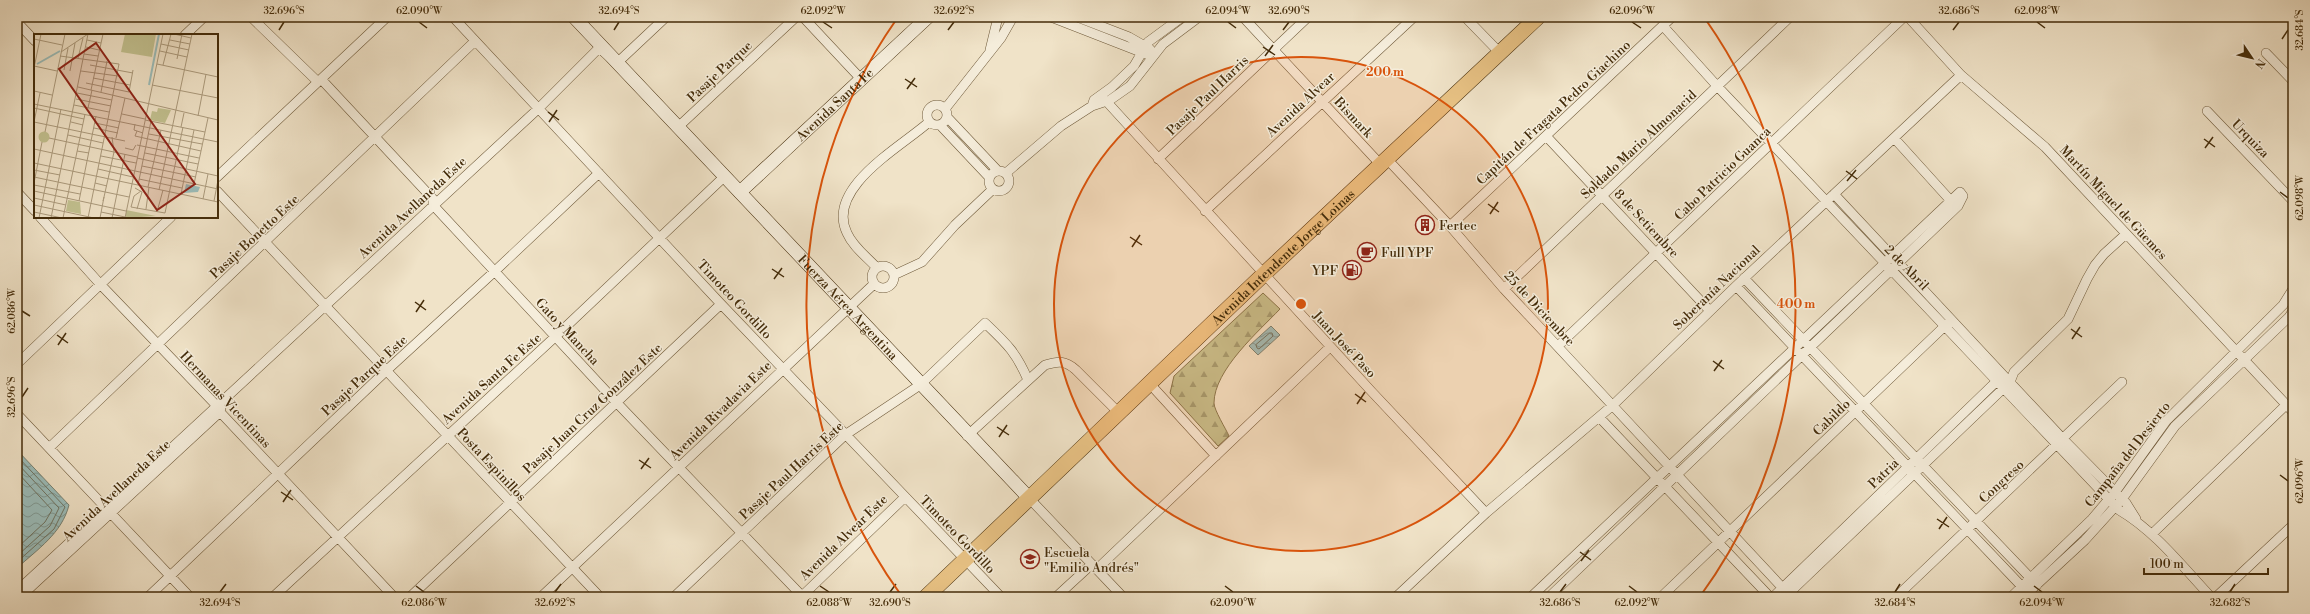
<svg xmlns="http://www.w3.org/2000/svg" width="2310" height="614" font-family="'Libre Bodoni',serif">
<style>
.forest{fill:url(#forest-firs);stroke:#83764d}
.water{fill:url(#water-waves);stroke:#788374}
.lines{fill:none;stroke-linecap:round;stroke-linejoin:round}
.shore{stroke:#707462;stroke-width:1}
.street-casing{stroke:#6f5a3a;stroke-width:10}
.secondary-casing{stroke:#442c0a;stroke-width:14}
.primary-casing{stroke:#442c0a;stroke-width:16}
.street{stroke:#f5eddb;stroke-width:9}
.secondary{stroke:#f5eddb;stroke-width:13}
.primary{stroke:#e8c284;stroke-width:15}
.ticks{fill:none;stroke:#442c0a;stroke-width:1.5}
.ring{fill:none;stroke:#d8540c;stroke-width:2}
.labels{text-anchor:middle;stroke-width:3;stroke-linejoin:round;paint-order:stroke}
.street-label{font-size:13px;fill:#442c0a;stroke:#f5eddb}
.poi-label{font-size:13px;fill:#442c0a;stroke:#f5eddb;text-anchor:start}
.inset-river{fill:none;stroke:#9bbdba;stroke-width:2}
.inset-road{fill:none;stroke:#ab9a7c;stroke-width:1}
.view{fill:#8f2418;fill-opacity:0.15;stroke:#8f2418;stroke-width:2}
.inset-edge{fill:none;stroke:#442c0a;stroke-width:2}
.centre{fill:#d8540c;stroke:#f5eddb;stroke-width:2}
.ring-label{font-size:12px;text-anchor:middle;font-weight:bold;fill:#d8540c;stroke:#f5eddb;stroke-width:3;stroke-linejoin:round;paint-order:stroke}
.neatline{fill:none;stroke:#442c0a;stroke-width:1.5}
.ticks-label{font-size:10px;text-anchor:middle;fill:#442c0a}
</style>
<defs>
<pattern id="forest-firs" width="22" height="20" patternUnits="userSpaceOnUse"><rect width="22" height="20" fill="#c2c190"/><path d="M5 1l3.5 6h-7zM16 11l3.5 6h-7z" fill="#9f9d74"/></pattern>
<pattern id="water-waves" width="16" height="10" patternUnits="userSpaceOnUse"><rect width="16" height="10" fill="#9bbdba"/><path d="M0 5q4-4 8 0t8 0" fill="none" stroke="#809a95"/></pattern>
</defs>
<rect width="100%" height="100%" fill="#f0e3c8"/>
<filter id="stains"><feTurbulence type="fractalNoise" baseFrequency=".005" numOctaves="4"/><feColorMatrix values="0 0 0 0 .2 0 0 0 0 .09 0 0 0 0 .02 0 0 0 .5 -.17"/></filter>
<radialGradient id="worn" r=".72"><stop offset=".6" stop-color="#630" stop-opacity="0"/><stop offset="1" stop-color="#630" stop-opacity=".3"/></radialGradient>
<!-- forest -->
<path class="forest" d="M1263,293L1280,309C1259,331 1214,370 1214,403C1214,410 1226,429 1229,436L1218,446L1170,393L1174,376Z"/>
<!-- water -->
<path class="water" d="M1271,326L1280,335L1258,355L1249,346Z
M17,450L69,505C62,533 38,549 17,568Z"/>
<g class="lines">
<!-- shore -->
<path class="shore" d="M1270,333H1272L1273,336L1259,349L1257,348L1256,345Z
M17,456L65,507L54,529L17,562
M17,463L59,508L50,526L17,556
M17,472L52,510L45,522L17,548"/>
<defs>
<path id="street" d="M251,17L317,81
M453,17L721,304L1001,597
M803,17L861,79
M1051,17L1146,54
M1077,17L1129,37L1150,49
M1243,17L1381,165
M1465,17L1500,53
M1908,17L1961,75L2045,147L2293,412
M17,22L35,41
M1663,26L1718,87L2119,510C2155,531 2182,566 2211,597
M185,35L204,17
M990,50L998,17
M2266,53L2293,81
M321,79L433,199V205L617,403L803,597
M1107,102L1372,392L1486,513
M927 115a10 10 0 1 1 20 0a10 10 0 1 1-20 0Z
M1092,106L1094,100L1112,87L1134,66L1148,42L1182,17
M945,109L1001,38L1013,17
M2207,111L2293,201
M947,117L998,171
M940,125L989,177
M677,128L796,17
M1547,137L1710,311
M1894,138L1951,201L1952,205
M1158,159L1308,17
M1387,159L1450,226L1504,289L1791,597
M989 181a10 10 0 1 1 20 0a10 10 0 1 1-20 0Z
M1006,173L1061,126L1092,106L1110,100L1130,86L1163,44L1199,17
M217,177L387,17
M217,191L600,597
M17,192L35,211
M1834,194L2063,439L2126,503L2136,519
M1205,211L1414,17
M40,217L101,285L217,406L220,412L394,597
M1450,226L1672,17
M872 277a11 11 0 1 1 22 0a11 11 0 1 1-22 0Z
M877,268C867,257 853,247 847,233C825,188 901,147 929,122
M894,275L922,262L955,225L993,189
M1744,278L2037,585
M1736,286L2028,593
M1504,289L1790,17
M1558,346L1904,17
M17,364L171,217
M1150,384L1216,456
M17,414L190,597
M1599,417L1770,597
M967,436L1045,365C1058,361 1065,360 1076,370L1119,413
M49,448L475,41
M1029,498L1123,597
M2152,534L2286,405
M1097,569L1330,347
M2032,589L2085,540L2122,499L2175,426L2289,317L2293,311
M17,591L539,108L599,48L617,63L666,17
M20,597L220,412L221,408
M148,597L387,370L495,271L599,173
M273,597L556,336L725,176
M410,597L721,304
M541,597L874,284
M674,597L845,435L920,385L985,323C1007,344 1016,352 1028,380
M801,597L905,497
M1056,597L1092,564
M1396,597L1486,513L1613,405L1736,286L1961,75
M1531,597L1960,192L1963,196L1958,206L1549,597
M1661,597L1949,322
M1773,597L2002,376
M1785,597L2010,382L2014,372L2068,319L2087,279L2095,265L2104,254L2126,234
M1896,597L2122,382
M2011,597L2092,519L2115,492L2166,421L2283,305L2293,289
M2216,597L2293,525"/>
<g id="secondary">
<path id="s1" d="M574,17L1029,498"/>
<path id="s2" d="M740,192L928,17"/>
</g>
<g id="primary">
<path id="s3" d="M926,597L1264,274L1538,17"/>
</g>
</defs>
<!-- street casing -->
<use href="#street" class="street-casing"/>
<!-- secondary casing -->
<use href="#secondary" class="secondary-casing"/>
<!-- primary casing -->
<use href="#primary" class="primary-casing"/>
<!-- street -->
<use href="#street" class="street"/>
<!-- secondary -->
<use href="#secondary" class="secondary"/>
<!-- primary -->
<use href="#primary" class="primary"/>
</g>
<!-- ticks -->
<path class="ticks" d="M419,22L427,28M823,22L832,28M1228,22L1236,28M1632,22L1641,28M2037,22L2045,28M279,30L284,22M614,30L619,22M948,30L954,22M1283,30L1289,22M1953,30L1959,22M2282,39L2288,30M1263,47L1275,55M1265,56L1273,45M905,79L917,87M907,89L915,78M548,112L559,120M549,122L557,110M2204,139L2215,147M2205,148L2213,137M1846,171L1857,179M1847,181L1856,170M2280,192L2288,198M1488,204L1499,212M1490,214L1498,202M1130,237L1142,245M1132,247L1140,235M772,269L784,277M774,279L782,268M415,302L426,310M22,311L30,316M416,312L424,300M2071,329L2082,337M57,335L68,343M2072,339L2080,327M58,345L66,333M1713,361L1724,369M1714,371L1722,360M1355,394L1366,402M22,397L28,388M1357,404L1365,392M997,427L1009,435M999,437L1007,425M639,460L651,468M641,469L649,458M2280,475L2288,481M281,492L293,500M283,502L291,490M1937,519L1949,527M1939,529L1947,517M1580,552L1591,560M1581,561L1589,550M416,586L424,592M820,586L829,592M1225,586L1233,592M1629,586L1637,592M2034,586L2042,592M220,592L226,584M555,592L561,584M890,592L896,584M1560,592L1566,584M1895,592L1900,584M2230,592L2235,584"/>
<!-- distance rings -->
<circle cx="1301" cy="304" r="247" fill="#d8540c" fill-opacity=".12"/>
<g class="ring">
<circle cx="1301" cy="304" r="247"/>
<path d="M901 595A495 495 0 0 1 896 20M1706 20A495 495 0 0 1 1701 595"/>
</g>
<!-- icons -->
<defs>
<symbol id="building-ring" viewBox="-11 -11 22 22"><circle r="9.5" fill="#f5eddb" stroke="#8f2418" stroke-width="1.5"/><path d="M-4-6H4V6H1V3H-1V6H-4ZM-2.5-4.3h1.7v1.8h-1.7ZM.8-4.3h1.7v1.8H.8ZM-2.5-1h1.7V.8h-1.7ZM.8-1h1.7V.8H.8Z" fill="#8f2418"/></symbol>
<symbol id="cafe-ring" viewBox="-11 -11 22 22"><circle r="9.5" fill="#f5eddb" stroke="#8f2418" stroke-width="1.5"/><path d="M-5.5-4.5H6V0H3Q3 3.5 0 3.5H-2.5Q-5.5 3.5-5.5 0ZM3-3.2v2h1.7v-2ZM-6 4.5H4V6H-6Z" fill="#8f2418"/></symbol>
<symbol id="fuel-ring" viewBox="-11 -11 22 22"><circle r="9.5" fill="#f5eddb" stroke="#8f2418" stroke-width="1.5"/><path d="M-5.5-6h7V0h2V4h1.3V-2.5L3-4.5l.8-.8L6-3V5H2.5V1h-1V6h-7ZM-4.2-4.7v3.2H.2V-4.7Z" fill="#8f2418"/></symbol>
<symbol id="school-ring" viewBox="-11 -11 22 22"><circle r="9.5" fill="#f5eddb" stroke="#8f2418" stroke-width="1.5"/><path d="M0-5L7-2L0 1L-7-2ZM-4 1L0 2.5L4 1V4Q0 6-4 4Z" fill="#8f2418"/></symbol>
</defs>
<g fill-rule="evenodd">
<use href="#building-ring" x="1414" y="214" width="22" height="22"/>
<use href="#cafe-ring" x="1356" y="241" width="22" height="22"/>
<use href="#fuel-ring" x="1341" y="259" width="22" height="22"/>
<use href="#school-ring" x="1019" y="548" width="22" height="22"/>
</g>
<g class="labels">
<!-- street labels -->
<g class="street-label">
<text transform="translate(719 71) rotate(-43)" y="5">Pasaje Parque</text>
<text transform="translate(1207 95) rotate(-44)" y="5">Pasaje Paul Harris</text>
<text dy="5" stroke="none"><textPath href="#s2" startOffset="129">Avenida Santa Fe</textPath></text>
<text transform="translate(1300 104) rotate(-43)" y="5">Avenida Alvear</text>
<text transform="translate(1553 112) rotate(-43)" y="5">Capitán de Fragata Pedro Giachino</text>
<text transform="translate(1354 117) rotate(47)" y="5">Bismark</text>
<text transform="translate(2251 138) rotate(46)" y="5">Urquiza</text>
<text transform="translate(1638 144) rotate(-43)" y="5">Soldado Mario Almonacid</text>
<text transform="translate(1722 173) rotate(-44)" y="5">Cabo Patricio Guanca</text>
<text transform="translate(2114 202) rotate(47)" y="5">Martín Miguel de Güemes</text>
<text transform="translate(412 207) rotate(-43)" y="5">Avenida Avellaneda Este</text>
<text transform="translate(1647 223) rotate(47)" y="5">8 de Setiembre</text>
<text transform="translate(254 236) rotate(-43)" y="5">Pasaje Bonetto Este</text>
<text dy="5" stroke="none"><textPath href="#s3" startOffset="493">Avenida Intendente Jorge Loinas</textPath></text>
<text transform="translate(1907 267) rotate(46)" y="5">2 de Abril</text>
<text transform="translate(1716 287) rotate(-44)" y="5">Soberanía Nacional</text>
<text transform="translate(735 299) rotate(47)" y="5">Timoteo Gordillo</text>
<text dy="5" stroke="none"><textPath href="#s1" startOffset="399">Fuerza Aérea Argentina</textPath></text>
<text transform="translate(1540 308) rotate(47)" y="5">25 de Diciembre</text>
<text transform="translate(568 331) rotate(47)" y="5">Gato y Mancha</text>
<text transform="translate(1345 344) rotate(47)" y="5">Juan José Paso</text>
<text transform="translate(364 375) rotate(-43)" y="5">Pasaje Parque Este</text>
<text transform="translate(491 378) rotate(-42)" y="5">Avenida Santa Fe Este</text>
<text transform="translate(226 399) rotate(47)" y="5">Hermanas Vicentinas</text>
<text transform="translate(592 408) rotate(-43)" y="5">Pasaje Juan Cruz González Este</text>
<text transform="translate(720 410) rotate(-44)" y="5">Avenida Rivadavia Este</text>
<text transform="translate(1831 417) rotate(-44)" y="5">Cabildo</text>
<text transform="translate(2127 454) rotate(-52)" y="5">Campaña del Desierto</text>
<text transform="translate(492 464) rotate(47)" y="5">Posta Espinillos</text>
<text transform="translate(791 470) rotate(-43)" y="5">Pasaje Paul Harris Este</text>
<text transform="translate(1883 473) rotate(-44)" y="5">Patria</text>
<text transform="translate(2001 481) rotate(-43)" y="5">Congreso</text>
<text transform="translate(116 490) rotate(-43)" y="5">Avenida Avellaneda Este</text>
<text transform="translate(958 534) rotate(46)" y="5">Timoteo Gordillo</text>
<text transform="translate(843 537) rotate(-44)" y="5">Avenida Alvear Este</text>
</g>
<!-- poi labels -->
<g class="poi-label">
<text x="1439" y="230">Fertec</text>
<text x="1381" y="257">Full YPF</text>
<text x="1338" y="275" text-anchor="end">YPF</text>
<text x="1044" y="557">Escuela<tspan x="1044" dy="15">"Emilio Andrés"</tspan></text>
</g>
</g>
<!-- overview -->
<g transform="translate(34 34)">
<rect width="184" height="184" fill="#f0e3c8"/>
<path d="M91,0H122L118,23L87,18Z" fill="#c2c190"/>
<path d="M4.5 103a5.5 5.5 0 1 1 11 0a5.5 5.5 0 1 1-11 0Z" fill="#c2c190"/>
<path d="M124,74L137,76L131,89L116,86L118,77L123,78ZM34,166L46,168L47,180L32,177ZM92,176L122,182L92,184Z" fill="#c2c190"/>
<path d="M152,150L166,153L164,158L150,159Z" fill="#9bbdba"/>
<path class="inset-river" d="M3,30L26,17M115,51L125,0"/>
<path class="inset-road" d="M140,0L157,4M0,5L28,11M53,6L67,9M136,6L156,10M127,10L155,16M52,13L65,16M126,17L153,23M27,18L54,0M50,20L64,22M26,22L85,30L74,85M44,24L49,4M143,25L148,0M123,30L184,43M56,31L99,39M129,31L137,0M0,32L23,37M0,34L7,0M30,36L34,14M36,37L41,9M47,37L84,42M59,44L96,51M52,49L95,58L99,36M118,51L184,64M44,53L184,86M57,56L69,0M0,57L18,61M67,58L73,27M43,59L78,66M42,65L77,72M0,70L184,108M40,71L75,78M0,74L50,85M54,74L58,56M88,80L111,85M164,82L172,40M111,86L171,98M0,88L91,107M0,88L6,59M37,88L49,91M61,89L85,94M101,90L100,96L109,99M147,93L150,79M60,94L84,99M103,97L101,102L167,117M11,98L31,0M115,100L168,110M34,101L69,109M78,103L80,118M15,104L103,123M82,104L91,64M103,111L165,124M91,114L99,116L102,111M0,115L184,155M43,117L55,119M111,119L164,130M67,122L102,129M103,124L184,142M0,129L184,168M108,132L162,143M64,135L99,143M0,136L26,141M0,143L95,163M105,145L148,154M0,149L8,108M61,149L73,152M160,150L174,84M0,151L46,160M104,151L117,87M114,153L127,96M101,154L108,158L103,175M125,156L158,0M0,157L92,177M147,160L160,96M70,163L80,118M0,164L32,171M169,165L174,140M45,167L62,82M180,167L184,146M0,171L60,184M97,173L131,179L149,93M97,173L100,162L107,157M112,175L115,153M0,178L28,184M67,178L91,183M123,178L129,156M5,184L27,75M17,184L54,0M29,184L51,80M54,184L74,85M66,184L70,163L69,167M78,184L91,120M91,184L129,0"/>
<path class="view" d="M62,9L161,150L123,176L25,35Z"/>
<rect width="184" height="184" class="inset-edge"/>
</g>
<circle cx="1301" cy="304" r="6" class="centre"/>
<g class="ring-label">
<text x="1385" y="76">200 m</text>
<text x="1796" y="308">400 m</text>
</g>
<!-- margin -->
<rect width="2310" height="614" fill="none" stroke="#f0e3c8" stroke-width="44"/>
<!-- north arrow -->
<g transform="translate(2252 58) rotate(125)" stroke="#f5eddb" stroke-width="3" paint-order="stroke">
<path d="M0-3L7 15L0 10L-7 15Z" fill="#442c0a"/>
<text y="-6" font-size="11" font-weight="bold" text-anchor="middle" fill="#442c0a">N</text>
</g>
<!-- scale -->
<path d="M2144 568v6h124v-6" fill="none" stroke="#442c0a" stroke-width="2"/>
<text x="2150" y="568" font-size="12" fill="#442c0a" stroke="#f5eddb" stroke-width="3" paint-order="stroke">100 m</text>
<rect x="22" y="22" width="2266" height="570" class="neatline"/>
<g class="ticks-label">
<text x="284" y="14">32.696°S</text>
<text x="419" y="14">62.090°W</text>
<text x="619" y="14">32.694°S</text>
<text x="823" y="14">62.092°W</text>
<text x="954" y="14">32.692°S</text>
<text x="1228" y="14">62.094°W</text>
<text x="1289" y="14">32.690°S</text>
<text x="1632" y="14">62.096°W</text>
<text x="1959" y="14">32.686°S</text>
<text x="2037" y="14">62.098°W</text>
<text transform="translate(2299 30) rotate(-90)" y="4">32.684°S</text>
<text transform="translate(2299 198) rotate(-90)" y="4">62.098°W</text>
<text transform="translate(11 311) rotate(-90)" y="4">62.086°W</text>
<text transform="translate(11 397) rotate(-90)" y="4">32.696°S</text>
<text transform="translate(2299 481) rotate(-90)" y="4">62.096°W</text>
<text x="220" y="606">32.694°S</text>
<text x="424" y="606">62.086°W</text>
<text x="555" y="606">32.692°S</text>
<text x="829" y="606">62.088°W</text>
<text x="890" y="606">32.690°S</text>
<text x="1233" y="606">62.090°W</text>
<text x="1560" y="606">32.686°S</text>
<text x="1637" y="606">62.092°W</text>
<text x="1895" y="606">32.684°S</text>
<text x="2042" y="606">62.094°W</text>
<text x="2230" y="606">32.682°S</text>
</g>
<rect width="100%" height="100%" filter="url(#stains)"/>
<rect width="100%" height="100%" fill="url(#worn)"/>
</svg>
